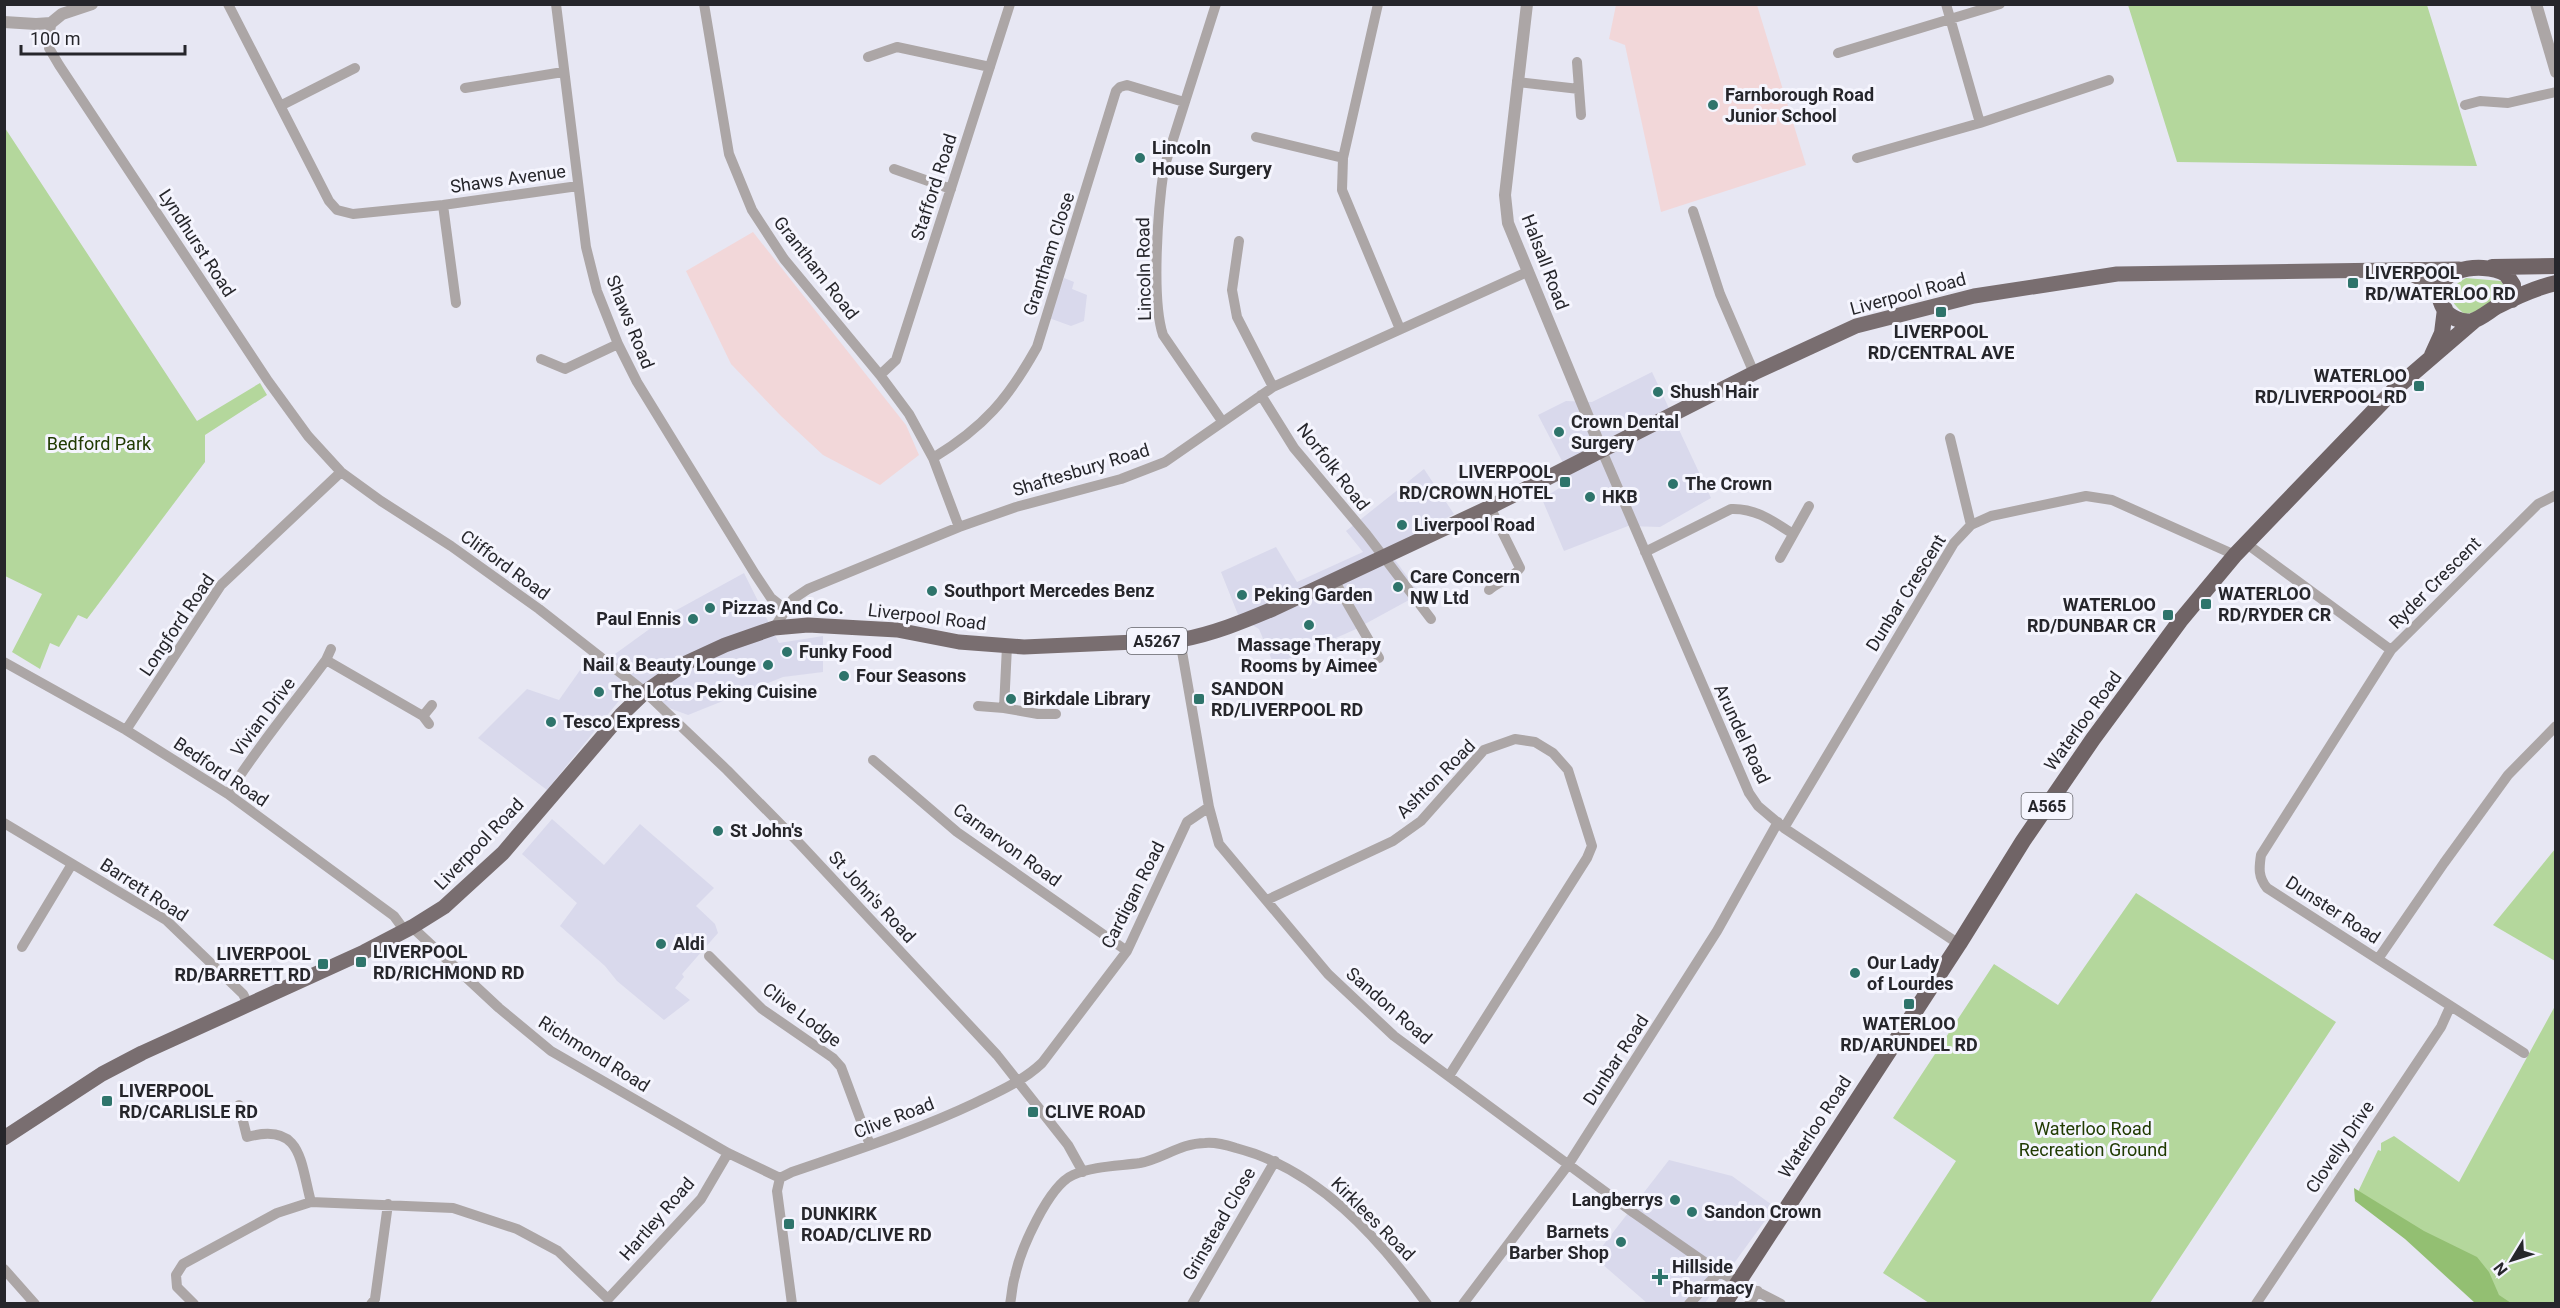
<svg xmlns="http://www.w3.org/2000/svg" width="2560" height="1308" font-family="Roboto,sans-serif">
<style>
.built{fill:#d9d9ec}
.education{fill:#f2d7d9}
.green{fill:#b4d79c}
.forest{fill:#93bf72}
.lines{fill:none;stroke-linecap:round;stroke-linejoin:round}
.minor{stroke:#aca6a6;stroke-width:10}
.tertiary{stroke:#aca6a6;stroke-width:12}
.primary{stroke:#796e70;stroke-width:15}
.trunk{stroke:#706466;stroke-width:16}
.poi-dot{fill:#2e746b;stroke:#f5f5fe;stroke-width:2}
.labels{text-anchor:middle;stroke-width:6;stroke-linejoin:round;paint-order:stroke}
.shield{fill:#f5f5fe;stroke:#64646a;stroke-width:1.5}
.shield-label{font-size:16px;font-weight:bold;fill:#26262b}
.poi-label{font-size:18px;font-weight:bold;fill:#26262b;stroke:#f5f5fe;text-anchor:start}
.street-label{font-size:18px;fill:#26262b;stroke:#f5f5fe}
.park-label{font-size:18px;fill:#203b02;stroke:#f5f5fe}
</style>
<rect width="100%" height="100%" fill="#e7e7f3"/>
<!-- built -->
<path class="built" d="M1064,278L1074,282L1072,289L1087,295L1084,321L1071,326L1049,318Z
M1652,372L1711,498L1660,527L1628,526L1564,551L1542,499L1572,480L1538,415L1566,401L1592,402Z
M1424,469L1454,514L1387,549L1420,594L1354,630L1274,665L1259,629L1239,617L1221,572L1276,547L1297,582L1363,552L1346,531Z
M744,573L779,643L823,636V672L783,677L688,715L626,692L547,790L478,738L527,689L559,700L583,666L615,654L673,612Z
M552,819L604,865L640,824L714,888L696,906L715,924L718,933L682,974L684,977L675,988L690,1000L664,1020L617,981L605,966L560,926L577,903L522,854Z
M1669,1160L1732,1176L1775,1207L1705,1303H1647L1594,1257Z"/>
<!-- education -->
<path class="education" d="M1616,5H1757L1806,165L1661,212L1625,45L1609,39Z
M753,232L906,425L919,455L880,485L823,455L781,416L731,364L686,271Z"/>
<!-- green -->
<path class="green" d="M2128,5H2427L2477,166L2177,162Z
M5,128L197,421L260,383L267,395L205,435V462L87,619L78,615L59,647L50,643L40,669L12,652L42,594L5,576Z
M2466,278L2501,281L2507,292L2486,310L2465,314C2447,301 2446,288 2466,278Z
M2555,849V961L2493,925Z
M2136,893L2336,1022L2150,1303H1929L1883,1273L1956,1161L1893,1118L1994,964L2058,1005Z
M2555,1006V1303H2479L2406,1235L2356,1196L2378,1150L2381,1151V1143L2394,1136L2459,1182Z"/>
<!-- forest -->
<path class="forest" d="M2354,1188L2424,1231L2477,1257L2489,1272L2499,1295L2511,1303H2475L2405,1239L2355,1201Z"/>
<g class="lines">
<!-- minor -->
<path class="minor" d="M228,4L329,201L337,210L353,214L443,205L578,186
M556,4L586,247L597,291L618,344L637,382L755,574L771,598L786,610
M704,4L729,154L752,210L784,259L880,375L909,414L933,458L959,527
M1216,4L1164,168C1158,208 1151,298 1163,335L1222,421
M1378,4L1343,158L1342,190L1400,329
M1946,4L1980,123
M51,23L49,48L59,65L268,381L308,436L341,472L381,501L451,546L539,609L645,692L727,770L800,844L997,1055L1068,1145L1083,1172
M1838,53L2000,4
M868,57L897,47L990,67
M1577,62L1581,115
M1517,82L1579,89
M465,88L563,72
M282,105L355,68
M2465,105L2480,101L2508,103L2556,92
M1256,137L1343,158
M1857,158L1980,123L2109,80
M894,169L951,189
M443,205L456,303
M1693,211L1720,294L1754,373
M1239,241L1232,290L1237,317L1273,387
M541,359L565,369L618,344
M880,375L896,360L1010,4
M1261,395L1294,448L1367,535L1431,619
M1950,438L1971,525
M1602,451L1749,793L1758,806L1784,828L1959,944
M933,458C984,427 1008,399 1037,347L1116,91L1120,87L1127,85L1184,102
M2247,544L2391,650
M1645,552L1731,509C1756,508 1773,521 1793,534
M1780,558L1809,506
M1334,580L1379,658
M1489,590C1498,581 1514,578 1520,568L1490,507
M774,628L793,599L808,589L959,527L1016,507L1121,479L1165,462L1273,387L1527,272
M1180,640L1209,807L1219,844L1328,974L1394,1036L1634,1213L1719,1272L1781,1304
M1007,646L1004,708L1038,714H1056
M326,660L423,716L429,724
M4,662L126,730L228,794L394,916L405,931
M978,706L1004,708
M423,716L432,705
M126,730L221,585L341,472
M873,760L957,832L1127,951
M228,794C257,747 293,705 326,660L331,649
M4,823L166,920L243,994L248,1004
M1784,828L1954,543L1971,525L1991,516L2086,496L2112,500L2235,555
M1267,900L1393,841L1421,821L1484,750L1515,739L1535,742L1553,753L1568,770L1592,846L1587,858L1449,1076
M412,927L499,1008L551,1051L728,1153L780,1178
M22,947L72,864
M709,956L762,1009L833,1058L841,1067L870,1145
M2378,959L2444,863L2508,775L2556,726
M2524,1053L2267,888C2258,877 2259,868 2261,855L2391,650L2538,504L2556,495
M239,1105L247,1137C302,1122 300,1161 311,1202
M780,1178L792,1172C853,1151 916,1131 975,1103C998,1092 1023,1081 1042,1063L1127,951L1187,822L1209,807
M780,1178L777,1191L792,1304
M4,1269L35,1304
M194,1304L177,1287L176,1275L183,1264L277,1213L311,1202L453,1208L517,1229L558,1251L608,1299
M371,1304L375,1299L388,1204
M608,1304V1299L701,1199L728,1153
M1010,1304C1012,1295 1012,1285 1015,1276C1020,1251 1048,1186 1073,1175C1093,1166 1118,1166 1140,1163C1162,1159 1181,1143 1205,1143C1216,1142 1226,1145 1236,1148C1318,1169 1379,1238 1427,1304
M1192,1304L1275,1161
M1463,1304L1568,1165L1717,931L1778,822
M1689,1304L1719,1272
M1749,1304L1758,1291
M2256,1304L2441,1027L2450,1007"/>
<!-- tertiary -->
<path class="tertiary" d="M1527,4L1505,195L1508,223L1602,451
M2536,4L2556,72
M4,22L36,24L51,23L62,14L92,4"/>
<!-- primary -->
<path class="primary" d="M2407,272L2426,281L2441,299
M4,1138L102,1074L142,1053L364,952L412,927L444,907L503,853L621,715L645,692L686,663L725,645L774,628L808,625L897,630L959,642L1024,647L1180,640C1213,634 1242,622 1273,609L1490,507L1754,373L1856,326L1974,296L2117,274L2459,269"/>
<!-- trunk -->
<path class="trunk" d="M2492,267L2556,266
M2512,300L2513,285L2506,274C2482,260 2422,269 2444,309C2449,317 2462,323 2472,321C2480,319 2488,312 2496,307C2515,297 2535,288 2556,283
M2432,355L2442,333L2445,309
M1724,1304L1959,944L2023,841L2093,739L2180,621L2235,555L2396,388L2475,320"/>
</g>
<!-- markers -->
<g class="poi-dot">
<circle cx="1713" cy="105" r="6"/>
<circle cx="1140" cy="158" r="6"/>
<rect x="2347" y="277" width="12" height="12" rx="3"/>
<rect x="1935" y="306" width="12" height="12" rx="3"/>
<rect x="2413" y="380" width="12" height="12" rx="3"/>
<circle cx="1658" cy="392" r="6"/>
<circle cx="1559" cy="432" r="6"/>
<rect x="1559" y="476" width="12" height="12" rx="3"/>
<circle cx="1673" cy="484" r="6"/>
<circle cx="1590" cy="497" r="6"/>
<circle cx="1402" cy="525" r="6"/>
<circle cx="1398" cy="587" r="6"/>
<circle cx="932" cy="591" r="6"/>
<circle cx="1242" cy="595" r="6"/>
<rect x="2200" y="598" width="12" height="12" rx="3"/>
<circle cx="710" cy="608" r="6"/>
<rect x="2162" y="609" width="12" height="12" rx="3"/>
<circle cx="693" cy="619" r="6"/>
<circle cx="1309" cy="625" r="6"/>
<circle cx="787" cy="652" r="6"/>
<circle cx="768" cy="665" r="6"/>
<circle cx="844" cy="676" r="6"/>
<circle cx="599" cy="692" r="6"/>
<circle cx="1011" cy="699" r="6"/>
<rect x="1193" y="693" width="12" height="12" rx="3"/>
<circle cx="551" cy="722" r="6"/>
<circle cx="718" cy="831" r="6"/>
<circle cx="661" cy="944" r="6"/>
<rect x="355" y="956" width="12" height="12" rx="3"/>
<rect x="317" y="958" width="12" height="12" rx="3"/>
<circle cx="1855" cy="973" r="6"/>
<rect x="1903" y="998" width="12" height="12" rx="3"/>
<rect x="101" y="1095" width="12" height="12" rx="3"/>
<rect x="1027" y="1106" width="12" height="12" rx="3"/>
<circle cx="1675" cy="1200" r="6"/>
<circle cx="1692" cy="1212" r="6"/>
<rect x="783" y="1218" width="12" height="12" rx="3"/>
<circle cx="1621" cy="1242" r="6"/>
<path d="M1657 1268h6v6h6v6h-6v6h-6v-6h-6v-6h6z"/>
</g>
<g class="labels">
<!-- shield labels -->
<g class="shield">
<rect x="1127" y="628" width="60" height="26" rx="4.5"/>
<rect x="2021.5" y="793" width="51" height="26" rx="4.5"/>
</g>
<g class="shield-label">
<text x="1157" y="647">A5267</text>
<text x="2047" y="812">A565</text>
</g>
<!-- poi labels -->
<g class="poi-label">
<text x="1725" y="101">Farnborough Road<tspan x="1725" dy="21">Junior School</tspan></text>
<text x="1152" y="154">Lincoln<tspan x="1152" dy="21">House Surgery</tspan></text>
<text x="2365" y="279">LIVERPOOL<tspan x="2365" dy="21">RD/WATERLOO RD</tspan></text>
<text x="1941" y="338" text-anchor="middle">LIVERPOOL<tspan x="1941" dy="21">RD/CENTRAL AVE</tspan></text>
<text x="2407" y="382" text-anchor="end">WATERLOO<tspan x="2407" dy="21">RD/LIVERPOOL RD</tspan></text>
<text x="1670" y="398">Shush Hair</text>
<text x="1571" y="428">Crown Dental<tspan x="1571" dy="21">Surgery</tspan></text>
<text x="1553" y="478" text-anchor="end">LIVERPOOL<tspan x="1553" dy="21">RD/CROWN HOTEL</tspan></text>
<text x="1685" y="490">The Crown</text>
<text x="1602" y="503">HKB</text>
<text x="1414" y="531">Liverpool Road</text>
<text x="1410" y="583">Care Concern<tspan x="1410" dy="21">NW Ltd</tspan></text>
<text x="944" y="597">Southport Mercedes Benz</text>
<text x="2218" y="600">WATERLOO<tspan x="2218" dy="21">RD/RYDER CR</tspan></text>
<text x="1254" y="601">Peking Garden</text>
<text x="2156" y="611" text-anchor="end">WATERLOO<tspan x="2156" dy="21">RD/DUNBAR CR</tspan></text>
<text x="722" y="614">Pizzas And Co.</text>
<text x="681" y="625" text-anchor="end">Paul Ennis</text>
<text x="1309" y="651" text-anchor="middle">Massage Therapy<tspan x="1309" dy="21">Rooms by Aimee</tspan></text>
<text x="799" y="658">Funky Food</text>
<text x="756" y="671" text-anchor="end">Nail &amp; Beauty Lounge</text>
<text x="856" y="682">Four Seasons</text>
<text x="1211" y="695">SANDON<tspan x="1211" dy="21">RD/LIVERPOOL RD</tspan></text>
<text x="611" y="698">The Lotus Peking Cuisine</text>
<text x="1023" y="705">Birkdale Library</text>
<text x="563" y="728">Tesco Express</text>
<text x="730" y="837">St John's</text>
<text x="673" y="950">Aldi</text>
<text x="373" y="958">LIVERPOOL<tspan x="373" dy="21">RD/RICHMOND RD</tspan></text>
<text x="311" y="960" text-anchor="end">LIVERPOOL<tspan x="311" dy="21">RD/BARRETT RD</tspan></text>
<text x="1867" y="969">Our Lady<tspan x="1867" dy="21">of Lourdes</tspan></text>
<text x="1909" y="1030" text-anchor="middle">WATERLOO<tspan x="1909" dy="21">RD/ARUNDEL RD</tspan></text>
<text x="119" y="1097">LIVERPOOL<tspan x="119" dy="21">RD/CARLISLE RD</tspan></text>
<text x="1045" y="1118">CLIVE ROAD</text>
<text x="1663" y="1206" text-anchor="end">Langberrys</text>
<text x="1704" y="1218">Sandon Crown</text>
<text x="801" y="1220">DUNKIRK<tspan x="801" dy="21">ROAD/CLIVE RD</tspan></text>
<text x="1609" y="1238" text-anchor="end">Barnets<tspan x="1609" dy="21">Barber Shop</tspan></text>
<text x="1672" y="1273">Hillside<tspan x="1672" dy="21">Pharmacy</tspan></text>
</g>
<!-- street labels -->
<g class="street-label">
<text transform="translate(508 179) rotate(-8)" y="6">Shaws Avenue</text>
<text transform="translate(934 187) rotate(-72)" y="6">Stafford Road</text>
<text transform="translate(197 243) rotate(57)" y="6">Lyndhurst Road</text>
<text transform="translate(1049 254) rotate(-72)" y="6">Grantham Close</text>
<text transform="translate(1545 262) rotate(69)" y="6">Halsall Road</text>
<text transform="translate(816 268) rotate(52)" y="6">Grantham Road</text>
<text transform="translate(1144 269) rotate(-91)" y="6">Lincoln Road</text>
<text transform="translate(1908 294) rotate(-15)" y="6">Liverpool Road</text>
<text transform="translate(630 322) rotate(68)" y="6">Shaws Road</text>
<text transform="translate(1333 467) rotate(52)" y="6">Norfolk Road</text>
<text transform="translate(1081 470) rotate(-17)" y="6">Shaftesbury Road</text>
<text transform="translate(505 565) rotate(36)" y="6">Clifford Road</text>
<text transform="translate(2435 583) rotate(-45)" y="6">Ryder Crescent</text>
<text transform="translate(1906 593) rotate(-58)" y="6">Dunbar Crescent</text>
<text transform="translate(927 617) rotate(7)" y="6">Liverpool Road</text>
<text transform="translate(177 625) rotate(-56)" y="6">Longford Road</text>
<text transform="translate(263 717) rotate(-53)" y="6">Vivian Drive</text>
<text transform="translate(2083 721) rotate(-54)" y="6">Waterloo Road</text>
<text transform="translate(1742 734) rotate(65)" y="6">Arundel Road</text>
<text transform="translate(221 772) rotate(34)" y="6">Bedford Road</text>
<text transform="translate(1436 779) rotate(-45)" y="6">Ashton Road</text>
<text transform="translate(479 844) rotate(-46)" y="6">Liverpool Road</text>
<text transform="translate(1007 845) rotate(36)" y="6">Carnarvon Road</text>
<text transform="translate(144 890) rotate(33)" y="6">Barrett Road</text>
<text transform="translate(1133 895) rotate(-63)" y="6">Cardigan Road</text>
<text transform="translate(872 897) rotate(47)" y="6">St John's Road</text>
<text transform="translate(2333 910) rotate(33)" y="6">Dunster Road</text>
<text transform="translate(1389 1006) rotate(41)" y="6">Sandon Road</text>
<text transform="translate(802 1015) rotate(37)" y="6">Clive Lodge</text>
<text transform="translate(594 1054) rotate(32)" y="6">Richmond Road</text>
<text transform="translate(1616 1060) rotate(-57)" y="6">Dunbar Road</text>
<text transform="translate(894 1118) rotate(-21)" y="6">Clive Road</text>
<text transform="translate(1815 1127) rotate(-57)" y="6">Waterloo Road</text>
<text transform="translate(2340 1147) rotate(-56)" y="6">Clovelly Drive</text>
<text transform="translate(657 1219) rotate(-49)" y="6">Hartley Road</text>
<text transform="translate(1373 1219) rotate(45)" y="6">Kirklees Road</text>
<text transform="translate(1219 1224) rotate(-60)" y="6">Grinstead Close</text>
</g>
<!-- park labels -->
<g class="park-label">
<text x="99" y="450">Bedford Park</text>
<text x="2093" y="1135">Waterloo Road<tspan x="2093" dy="21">Recreation Ground</tspan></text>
</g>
</g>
<!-- border -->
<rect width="2560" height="1308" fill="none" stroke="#26262b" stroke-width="12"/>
<!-- north arrow -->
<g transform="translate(2512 1260) rotate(232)" stroke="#f5f5fe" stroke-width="4.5" paint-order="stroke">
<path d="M0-4.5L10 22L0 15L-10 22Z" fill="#26262b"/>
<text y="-9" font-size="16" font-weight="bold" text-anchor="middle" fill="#26262b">N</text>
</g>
<!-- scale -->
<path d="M21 45v9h164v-9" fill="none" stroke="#26262b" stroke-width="3"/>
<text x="30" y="45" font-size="18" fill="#26262b" stroke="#f5f5fe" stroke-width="4.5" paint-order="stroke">100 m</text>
</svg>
